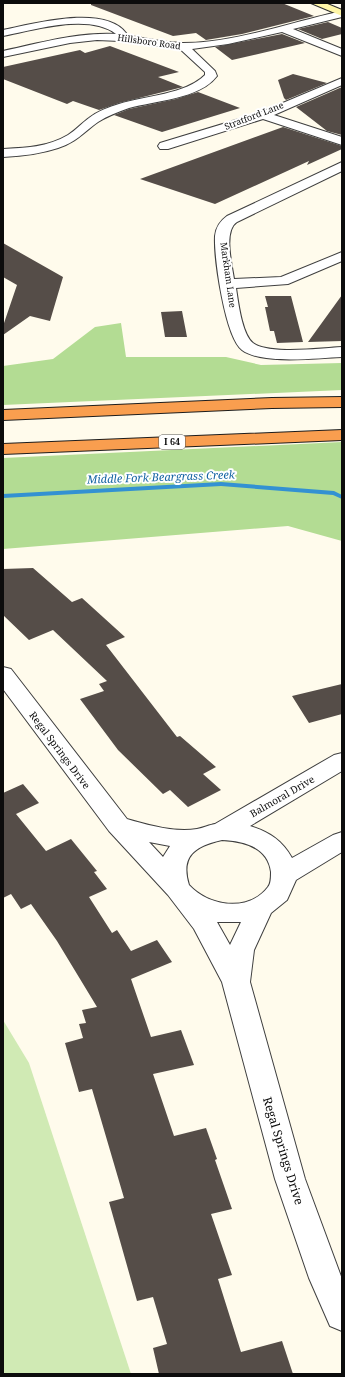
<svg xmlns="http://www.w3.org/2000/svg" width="345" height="1377" font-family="'Noto Serif',serif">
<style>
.green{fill:#d0eab4}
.forest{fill:#b3dc93}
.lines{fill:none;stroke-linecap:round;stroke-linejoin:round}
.stream{fill:#3391d2;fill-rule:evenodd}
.building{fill:#554d48}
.street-casing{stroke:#3f3f3f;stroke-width:2}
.secondary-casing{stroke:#2e2e2e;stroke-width:2}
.highway-casing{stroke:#1d1d1d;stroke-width:2}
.street{fill:#fff;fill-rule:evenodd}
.secondary{fill:#fff6a7;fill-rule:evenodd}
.highway{fill:#f99e4f;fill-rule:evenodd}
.labels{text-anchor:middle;stroke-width:4;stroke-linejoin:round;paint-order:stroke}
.far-street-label{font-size:9px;fill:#0c0c0c;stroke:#fff}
.shield{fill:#fff;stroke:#555;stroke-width:1}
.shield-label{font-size:9px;font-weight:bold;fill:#0c0c0c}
.street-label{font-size:10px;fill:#0c0c0c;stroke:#fff}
.water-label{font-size:11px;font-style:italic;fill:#1262a2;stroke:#fff}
.near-street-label{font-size:12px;fill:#0c0c0c;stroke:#fff}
</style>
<rect width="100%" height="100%" fill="#fffbec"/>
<!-- green -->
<path class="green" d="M3,1020L29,1063L131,1374H3Z"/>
<!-- forest -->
<path class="forest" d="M121,323L126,357H226L261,365L342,363V390L3,405V366L53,359L95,327Z
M342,442V541L288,526L3,549V458Z"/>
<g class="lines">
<!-- stream -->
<path class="stream" d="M221,482L334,491L342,495V499L333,495L221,486L3,498V494Z"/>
</g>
<!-- building -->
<path class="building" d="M91,3H282L314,16L242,34L206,40L196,33L173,36L91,5Z
M328,22L342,28V34L322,39L298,29Z
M282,34L305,43L232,60L215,47Z
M110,46L179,72L158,77L183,87L119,103L99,110L73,101L67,104L3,79V67L80,50L85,53Z
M293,74L327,83L286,100L284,98L278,80Z
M342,87V135L327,131L296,107Z
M198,92L240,108L162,132L114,115L129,109L176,99Z
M283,127L342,146V149L307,165L309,161L215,204L140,179Z
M3,243L63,277L50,321L30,316L3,335V326L17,285L3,277Z
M342,295V341L308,342Z
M265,296H291L303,342L277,343L274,331H270L265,307H268Z
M182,311L187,337H165L161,312Z
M33,568L72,602L82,598L125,637L106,645L177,737L180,736L216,767L203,774L221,790L188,807L170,790L163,794L118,750L80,699L104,691L99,684L107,681L53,630L29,640L3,615V569Z
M342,684V714L309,723L292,696Z
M23,784L39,803L16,814L46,851L71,839L97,871L94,872L107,889L89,897L112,933L117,930L131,951L157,940L172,962L131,979L151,1037L181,1030L194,1065L153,1074L174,1136L206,1128L217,1159L215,1160L232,1209L211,1214L232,1275L218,1279L241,1352L282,1341L293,1374H159L153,1348L167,1344L153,1297L137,1301L109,1202L124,1198L92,1089L79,1092L65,1043L83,1038L79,1024L86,1023L82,1010L97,1007L57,941L31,904L21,909L11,894L3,898V793Z"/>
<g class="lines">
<defs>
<path id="street" d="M342,11V17L293,29L342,49V56L282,32L228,44L192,49L215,71L217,76C200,99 154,101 129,108C118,112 107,116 98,122C84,132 75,143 58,148C40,154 21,156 3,157V149C25,148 48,147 68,135C76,130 82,123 89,118C98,111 109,107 119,104C144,96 187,94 205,75V72L180,49L120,41L97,40L70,43L3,57V51C40,43 78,32 116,34C89,13 34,30 3,36V30C33,24 104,4 126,33L125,35C144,38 163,43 183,43C235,43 291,22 342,11Z
M342,78V85L274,115L342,137V145L263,119L168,149H160L158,146L160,143L259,113Z
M342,162V171L237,222C223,231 232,265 234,279L281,277L342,252V261L288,284L236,288C238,301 242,335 253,343C269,355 322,348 342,347V357C318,358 262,365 242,350C225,337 214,258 215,236C216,227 220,221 227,216Z
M3,667L11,669L127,819C148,825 175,833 197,829C203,828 209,825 215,824L334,755L342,753V771L250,826C269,832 282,840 292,858L333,835L342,832V852L296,880L287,900L271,913L254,950L250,982L305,1179L342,1279V1331L330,1326L309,1278L275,1179L222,982L194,929L168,895L109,831L3,689ZM222,840C244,841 268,847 271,872C271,877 271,884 268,887C248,913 208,906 189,885C180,856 195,846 222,840ZM149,842L170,846L163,857ZM217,922H241L230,945Z"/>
<path id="secondary" d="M311,3H325L342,10V16Z"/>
<path id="highway" d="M342,397V407L272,408L3,420V410L272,398Z
M342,430V440L3,454V444Z"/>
</defs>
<!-- street casing -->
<use href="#street" class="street-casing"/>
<!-- secondary casing -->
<use href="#secondary" class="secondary-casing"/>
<!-- highway casing -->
<use href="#highway" class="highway-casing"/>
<!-- street -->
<use href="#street" class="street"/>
<!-- secondary -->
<use href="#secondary" class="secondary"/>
<!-- highway -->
<use href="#highway" class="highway"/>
</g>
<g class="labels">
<!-- far-street labels -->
<g class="far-street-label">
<text transform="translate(149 42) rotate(8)" y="3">Hillsboro Road</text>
<text transform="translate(254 116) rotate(-21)" y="3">Stratford Lane</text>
<text transform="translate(228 275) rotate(82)" y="3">Markham Lane</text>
</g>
<!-- shield labels -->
<rect class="shield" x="159" y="435" width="26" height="14" rx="3"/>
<g class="shield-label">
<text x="172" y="445">I 64</text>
</g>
<!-- street labels -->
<g class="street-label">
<text transform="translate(60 750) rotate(53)" y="4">Regal Springs Drive</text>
<text transform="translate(282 796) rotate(-30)" y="4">Balmoral Drive</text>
</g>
<!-- water labels -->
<g class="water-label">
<text transform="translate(161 477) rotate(-2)" y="4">Middle Fork Beargrass Creek</text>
</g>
<!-- near-street labels -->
<g class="near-street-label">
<text transform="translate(283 1151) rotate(73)" y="4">Regal Springs Drive</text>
</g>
</g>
<!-- border -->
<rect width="345" height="1377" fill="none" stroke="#0c0c0c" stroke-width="8"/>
</svg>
